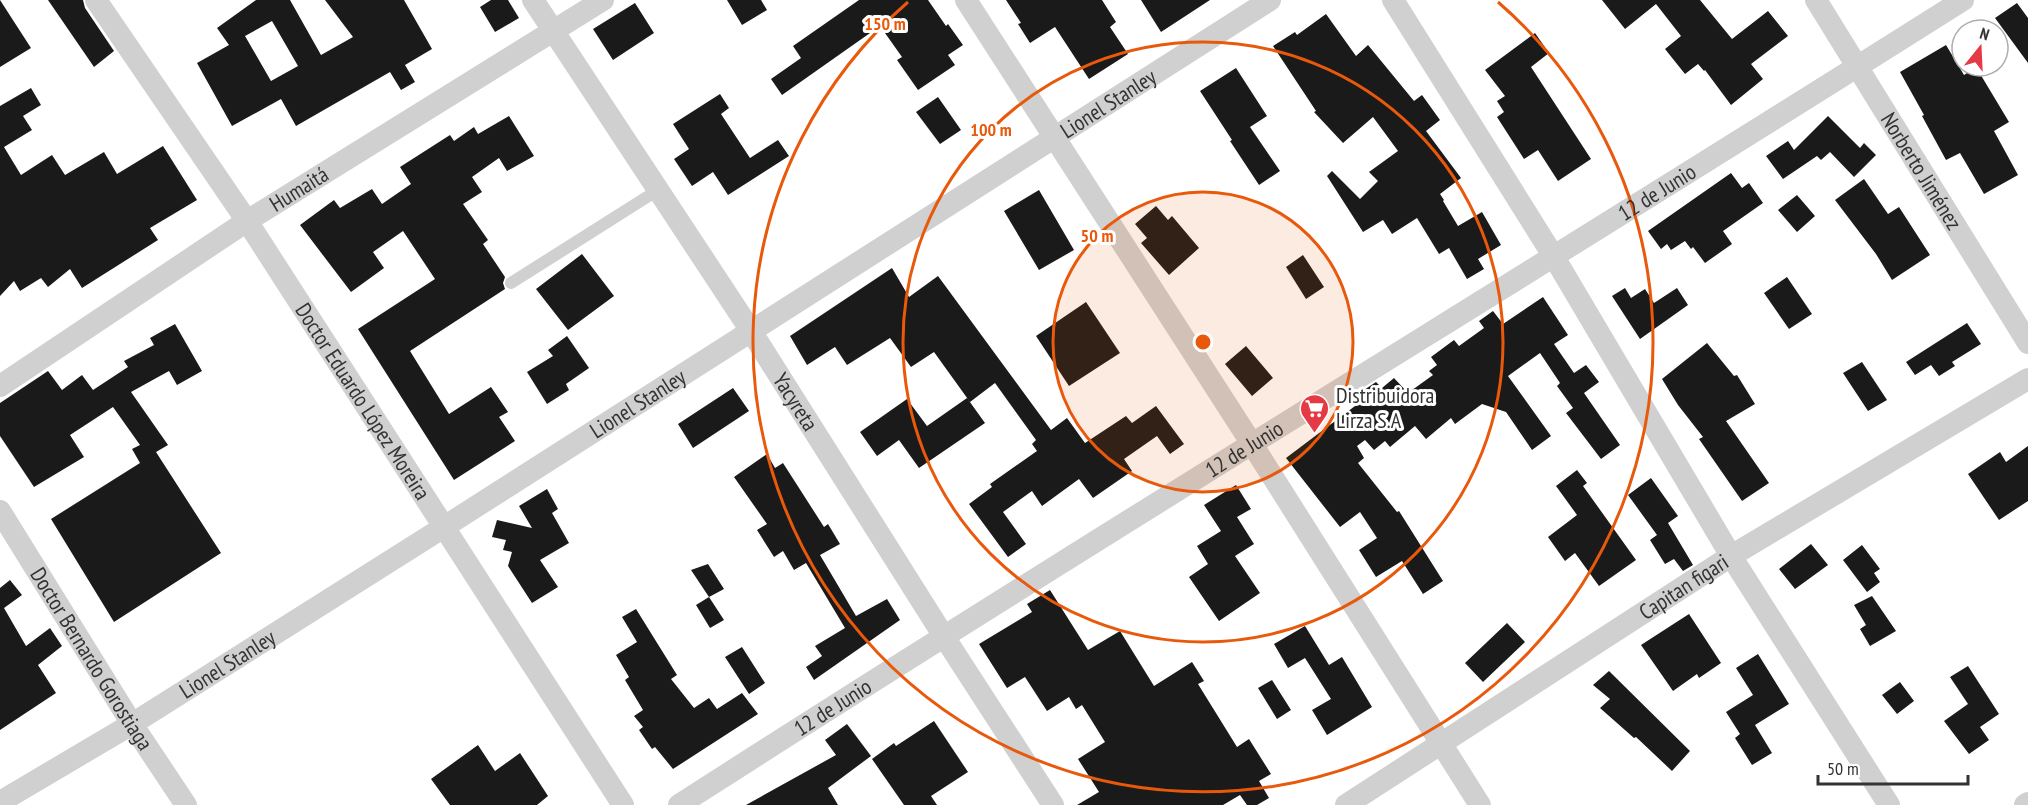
<svg xmlns="http://www.w3.org/2000/svg" width="2028" height="805" font-family="'PT Sans Narrow',sans-serif">
<style>
.building{fill:#1a1a1a;fill-rule:evenodd}
.lines{fill:none;stroke-linecap:round;stroke-linejoin:round}
.service{stroke:#d0d0d0;stroke-width:12}
.minor{stroke:#d0d0d0;stroke-width:22}
.ring{fill:none;stroke:#e8590c;stroke-width:3}
.labels{text-anchor:middle;stroke-width:6;stroke-linejoin:round;paint-order:stroke}
.street-label{font-size:22px;fill:#333;stroke:#fff}
.poi-label{font-size:22px;fill:#333;stroke:#fff;text-anchor:start}
.centre{fill:#e8590c;stroke:#fff;stroke-width:3}
.ring-label{font-size:18px;text-anchor:middle;font-weight:bold;fill:#e8590c;stroke:#fff;stroke-width:6;stroke-linejoin:round;paint-order:stroke}
</style>
<rect width="100%" height="100%" fill="#fff"/>
<!-- building -->
<path class="building" d="M0,0L31,48L0,67Z
M48,0H83L85,8L114,51L94,67Z
M256,0H290L321,55L353,37L325,0H404L432,49L405,65L415,82L401,90L390,72L296,126L281,99L232,126L197,63L229,45L217,28ZM272,21L298,66L271,81L245,36Z
M491,0H508L519,18L495,32L480,7Z
M727,0H761L767,10L742,25Z
M859,0H928L946,26L948,24L963,45L948,55L955,65L918,90L897,60L902,57L880,26L782,95L771,79L801,58L793,46Z
M1006,0H1102L1116,22L1110,27L1128,54L1089,79L1055,27L1030,43L1018,24L1021,23Z
M1141,0H1210L1161,32Z
M1602,0H1700L1732,39L1768,11L1788,36L1751,64L1763,79L1731,105L1705,70L1704,71L1698,64L1685,74L1665,49L1681,36L1656,4L1625,29Z
M635,3L654,33L613,60L593,29Z
M2017,3L2028,18V63L1995,18Z
M1326,14L1356,56L1368,45L1414,101L1422,95L1440,120L1426,131L1461,178L1440,194L1444,200L1443,201L1458,226L1482,212L1501,245L1478,259L1484,269L1467,279L1449,248L1439,254L1417,218L1392,234L1383,220L1363,232L1327,176L1332,171L1360,199L1378,181L1369,172L1398,151L1373,117L1343,143L1314,112L1316,111L1273,46L1295,32L1297,35Z
M1535,33L1549,53L1531,67L1591,159L1558,181L1538,150L1524,159L1497,117L1504,112L1497,101L1505,96L1485,70Z
M1946,45L1964,75L1976,67L2009,122L1994,131L2018,175L1984,194L1960,153L1946,160L1922,116L1924,115L1900,72Z
M1236,68L1267,116L1250,127L1280,171L1259,185L1230,141L1232,140L1200,91Z
M31,88L41,105L23,116L32,130L4,147L21,175L52,155L65,175L104,152L117,174L163,146L197,200L150,228L158,240L82,288L70,269L48,287L41,278L20,291L14,281L0,296V106Z
M720,94L729,108L721,114L750,158L778,140L789,156L728,195L713,172L692,186L674,159L689,149L673,124Z
M938,97L961,130L940,144L916,112Z
M509,116L534,156L507,171L499,158L472,177L482,192L463,204L488,240L483,244L505,277L503,283L505,289L410,351L449,414L491,387L508,412L499,417L515,441L454,480L358,329L435,279L403,231L373,252L384,268L351,292L300,225L334,200L340,208L372,189L382,204L411,184L400,167L450,135L454,141L474,127L478,134Z
M1828,116L1860,148L1864,143L1876,155L1854,177L1830,152L1821,160L1817,156L1783,179L1766,156L1788,141L1794,150Z
M1731,173L1742,188L1749,183L1763,203L1723,231L1732,244L1705,263L1693,247L1691,249L1685,241L1671,250L1667,244L1661,249L1648,231Z
M1864,179L1888,214L1899,207L1930,255L1892,280L1876,254L1835,200Z
M1039,190L1074,250L1039,270L1004,211Z
M1797,195L1815,216L1797,232L1778,210Z
M1156,206L1168,220L1172,216L1199,248L1169,275L1141,243L1147,238L1135,224Z
M582,254L614,296L568,330L536,289Z
M1303,255L1324,287L1306,299L1286,267Z
M892,268L909,297L938,276L1051,430L1067,418L1085,443L1126,416L1132,423L1156,406L1184,444L1170,454L1157,436L1124,459L1132,471L1093,498L1079,479L1042,506L1032,491L1003,512L1026,544L1008,557L969,504L992,487L990,484L1037,451L1032,444L1036,440L995,383L970,402L934,352L911,367L890,338L847,365L835,347L807,365L790,336Z
M1787,277L1812,314L1789,329L1764,293Z
M1625,288L1631,298L1645,289L1654,303L1677,288L1688,305L1640,339L1612,296Z
M1543,297L1568,335L1554,344L1574,373L1586,365L1599,382L1584,393L1620,445L1601,459L1566,413L1573,408L1557,386L1560,383L1540,353L1508,376L1551,436L1532,450L1506,412L1482,404L1455,424L1451,418L1426,439L1415,426L1390,447L1385,441L1374,450L1365,440L1357,446L1364,458L1358,463L1397,512L1399,511L1443,581L1423,594L1402,561L1376,577L1359,550L1377,538L1360,512L1340,527L1286,458L1355,406L1351,401L1364,390L1376,382L1382,388L1394,378L1408,393L1433,375L1429,371L1437,365L1431,357L1454,340L1459,346L1484,328L1479,321L1493,311L1503,324Z
M1086,302L1120,353L1069,386L1036,336Z
M1967,323L1981,344L1952,362L1955,366L1939,376L1931,365L1915,375L1906,362Z
M175,324L202,371L177,385L169,371L131,392L168,445L156,452L221,553L114,622L51,519L140,463L132,449L140,445L113,407L70,435L84,457L34,487L0,436V403L48,371L62,390L82,375L93,390L128,367L124,361L154,345L150,338Z
M567,336L589,368L566,384L569,390L547,404L527,372L553,356L548,350Z
M1707,343L1734,376L1737,375L1755,404L1726,421L1769,483L1742,501L1699,439L1703,437L1678,405L1662,379Z
M1246,346L1273,378L1252,396L1225,364Z
M1862,362L1887,400L1868,411L1843,373Z
M733,388L749,411L693,448L678,424Z
M967,398L985,423L919,468L899,440L877,456L860,432L907,399L927,426Z
M2028,446V501L1999,520L1968,474L2000,452L2006,462Z
M767,454L775,468L783,463L824,527L828,524L840,544L820,555L856,616L887,599L900,620L814,680L806,667L822,656L815,646L845,628L806,563L794,570L783,551L774,557L757,530L767,524L734,477Z
M1577,470L1587,483L1583,486L1636,560L1599,586L1575,553L1565,561L1548,537L1577,515L1556,486Z
M1651,478L1678,516L1668,523L1693,565L1683,571L1674,559L1665,564L1650,540L1657,535L1628,495Z
M1236,485L1251,509L1237,517L1254,544L1235,556L1260,593L1219,621L1189,577L1208,564L1197,546L1221,531L1204,505Z
M547,489L558,509L552,513L569,543L540,560L558,587L532,603L508,566L512,552L503,550L506,540L492,537L497,520L532,528L519,506Z
M1811,544L1828,565L1795,589L1779,569Z
M1862,545L1880,569L1874,573L1880,582L1867,592L1843,560Z
M708,564L724,589L709,597L691,570Z
M10,580L22,595L4,608L26,646L50,628L62,646L38,665L56,693L0,730V588Z
M1050,590L1088,650L1120,631L1154,686L1192,662L1204,681L1198,684L1237,747L1249,739L1271,774L1259,781L1269,798L1257,805H1247L1240,795L1223,805H1077L1099,792L1078,759L1105,742L1082,705L1076,709L1069,697L1047,711L1025,677L1007,688L979,644L1032,612L1027,604Z
M1872,596L1896,631L1870,646L1860,629L1866,625L1854,605Z
M709,597L724,620L710,628L696,605Z
M636,609L677,675L671,679L694,708L709,698L717,709L742,693L758,714L673,769L655,747L652,749L639,730L643,727L634,716L643,710L625,680L629,677L616,655L637,642L622,617Z
M1689,614L1721,663L1699,678L1697,674L1673,691L1641,645Z
M1507,623L1525,642L1483,682L1465,663Z
M1305,626L1329,665L1342,657L1372,707L1327,735L1312,710L1331,699L1305,658L1288,668L1274,644Z
M742,647L765,683L749,694L725,657Z
M1758,654L1789,704L1755,725L1772,753L1752,765L1735,738L1740,734L1726,712L1753,695L1736,668Z
M1968,666L1999,714L1980,727L1989,740L1969,754L1944,721L1968,704L1950,677Z
M1609,671L1690,751L1672,771L1636,737L1634,738L1600,708L1610,699L1593,685Z
M1272,680L1291,710L1277,719L1258,688Z
M1900,682L1914,701L1897,714L1882,695Z
M934,721L968,772L931,796L937,805H904L872,759L894,743L896,746Z
M847,724L871,756L828,788L838,805H746L836,755L825,740Z
M478,745L495,771L520,753L548,796L537,805H450L431,779Z"/>
<g class="lines">
<!-- service -->
<path class="service" d="M511,283L658,190"/>
<!-- minor -->
<g class="minor">
<path id="s1" d="M96,0L247,221L623,805"/>
<path id="s2" d="M533,0L751,331L943,635L1053,805"/>
<path d="M966,0L1252,444L1480,805"/>
<path d="M1393,0L1554,257L1731,556L1889,805"/>
<path id="s3" d="M1816,0L2028,343"/>
<path id="s4" d="M0,386L247,221L603,0"/>
<path id="s5" d="M0,511L132,724L186,805"/>
<path id="s6" d="M0,802L132,724L444,527L1270,0"/>
<path id="s7" d="M679,805C1104,532 1536,270 1963,0"/>
<path id="s8" d="M1346,805L1731,556L2028,379"/>
<path d="M2025,805L2028,803"/>
</g>
</g>
<!-- distance rings -->
<circle cx="1203" cy="342" r="150" fill="#e8590c" fill-opacity=".12"/>
<g class="ring">
<circle cx="1203" cy="342" r="150"/>
<circle cx="1203" cy="342" r="300"/>
<path d="M1498 2A450 450 0 1 1 908 2"/>
</g>
<!-- icons -->
<defs>
<symbol id="supermarket-pin" viewBox="-11 -11 22 30"><path d="M0 17L-7.5 6A9.5 9.5 0 1 1 7.5 6Z" fill="#e63946" stroke="#fff"/><path d="M-6-5.5h2.5l.6 2H6L4.5 2H-2.5L-4.4-4H-6ZM-1.5 3.2a1.3 1.3 0 1 0 .1 0ZM3 3.2a1.3 1.3 0 1 0 .1 0Z" fill="#fff"/></symbol>
</defs>
<g fill-rule="evenodd">
<use href="#supermarket-pin" x="1298" y="392" width="33" height="45"/>
</g>
<g class="labels">
<!-- street labels -->
<g class="street-label">
<text dy="8" stroke="none"><textPath href="#s6" startOffset="1310">Lionel Stanley</textPath></text>
<text dy="8" stroke="none"><textPath href="#s3" startOffset="201">Norberto Jiménez</textPath></text>
<text dy="8" stroke="none"><textPath href="#s4" startOffset="358">Humaitá</textPath></text>
<text dy="8" stroke="none"><textPath href="#s7" startOffset="1154">12 de Junio</textPath></text>
<text dy="8" stroke="none"><textPath href="#s1" startOffset="482">Doctor Eduardo López Moreira</textPath></text>
<text dy="8" stroke="none"><textPath href="#s2" startOffset="480">Yacyreta</textPath></text>
<text dy="8" stroke="none"><textPath href="#s6" startOffset="752">Lionel Stanley</textPath></text>
<text dy="8" stroke="none"><textPath href="#s7" startOffset="668">12 de Junio</textPath></text>
<text dy="8" stroke="none"><textPath href="#s8" startOffset="402">Capitan figari</textPath></text>
<text dy="8" stroke="none"><textPath href="#s5" startOffset="174">Doctor Bernardo Gorostiaga</textPath></text>
<text dy="8" stroke="none"><textPath href="#s6" startOffset="266">Lionel Stanley</textPath></text>
<text dy="8" stroke="none"><textPath href="#s7" startOffset="182">12 de Junio</textPath></text>
</g>
<!-- poi labels -->
<g class="poi-label">
<text x="1336" y="403">Distribuidora<tspan x="1336" dy="25">Lirza S.A</tspan></text>
</g>
</g>
<circle cx="1203" cy="342" r="9" class="centre"/>
<g class="ring-label">
<text x="885" y="30">150 m</text>
<text x="991" y="136">100 m</text>
<text x="1097" y="242">50 m</text>
</g>
<!-- north arrow -->
<g transform="translate(1980 48) rotate(18)"><circle r="28" fill="#ffffff" stroke="#adadad" stroke-width="1.5"/>
<path d="M0-4.5L10 22L0 15L-10 22Z" fill="#e63946"/>
<text y="-9" font-size="16" font-weight="bold" text-anchor="middle" fill="#333333">N</text>
</g>
<!-- scale -->
<path d="M1818 775v9h150v-9" fill="none" stroke="#333333" stroke-width="3"/>
<text x="1827" y="775" font-size="18" fill="#333333" stroke="#ffffff" stroke-width="4.5" paint-order="stroke">50 m</text>
</svg>
